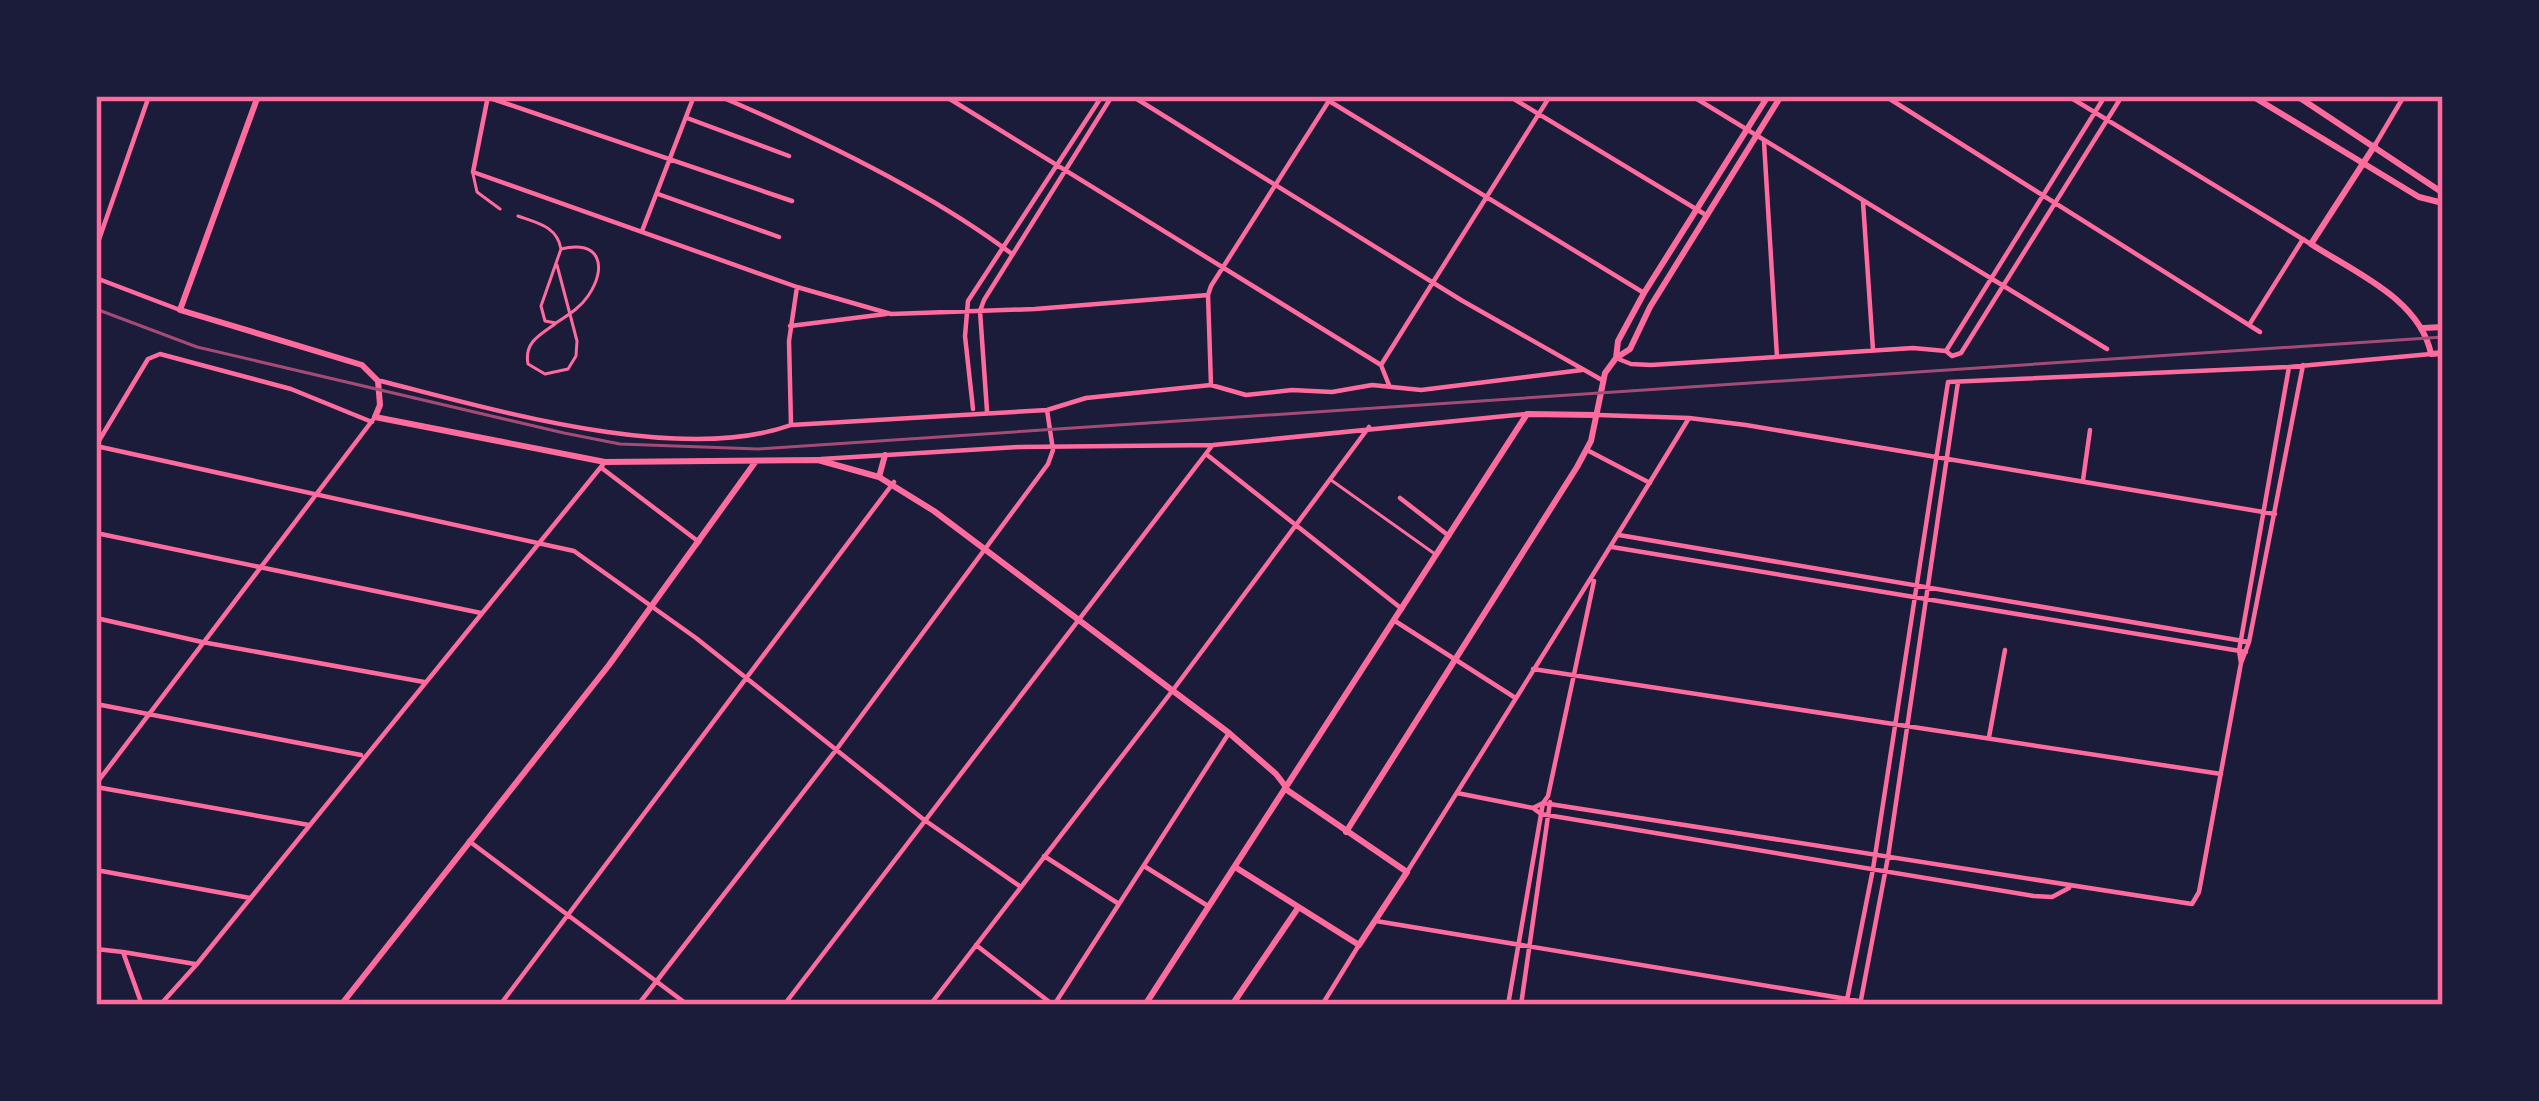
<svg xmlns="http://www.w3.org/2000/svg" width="2539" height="1101" font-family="Cabin,sans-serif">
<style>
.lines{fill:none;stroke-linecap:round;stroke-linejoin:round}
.service{stroke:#ff6b9d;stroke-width:3}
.minor{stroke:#ff6b9d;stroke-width:4.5}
.tertiary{stroke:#ff6b9d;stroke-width:6}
.secondary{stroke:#ff6b9d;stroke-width:6}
.tram{stroke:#a44b75;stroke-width:3}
.neatline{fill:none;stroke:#ff6b9d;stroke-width:4.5}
</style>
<rect width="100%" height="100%" fill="#1b1b3a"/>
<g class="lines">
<!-- service -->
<path class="service" d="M473,174L477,192L500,209
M518,216C537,223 557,226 561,249L541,306L545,321L556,323C568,315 580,308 588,296C608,267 600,239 561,249
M555,324C539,335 524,343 528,364L545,374L568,369L576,356L577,341L557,265
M1331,480L1435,554"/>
<!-- minor -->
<path class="minor" d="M488,96L473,172L797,287L891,314L1035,309L1208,295
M719,96C813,136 931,193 1012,254
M945,96L1381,365L1389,385
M1132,96L1461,300L1602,380
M1321,96L1644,293
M1509,96L1706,215
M1692,96L2107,349
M1885,96L2260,332
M2068,96L2309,243
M487,97L792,201
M687,118L789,156
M1764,142L1777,357
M2375,145L2404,96
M658,194L779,237
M1863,202L1873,350
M642,231L694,96
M96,248L149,96
M96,278L180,310
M2249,325L2303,239
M790,326L886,314
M1946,351L2105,96
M1616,358L1631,364L1651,365L1913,348L1946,351L1952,356L1961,353L2122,96
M1381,365L1550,96
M381,381C495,410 680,465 791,425L1047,410L1086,398L1211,385L1246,395L1292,390L1332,392L1372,385L1421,390L1582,370
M1211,385L1208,295L1211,286L1332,96
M973,409L965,336L968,301L1102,96
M987,411L980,311L984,300L1112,96
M1598,415L1689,418L1746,425L2275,514
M791,425L789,341L797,287
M97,444L148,359L160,354L291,389L372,422
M96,446L574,551L696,638L923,819L1021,887
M1587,450L1650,483
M1206,454L1402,609
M821,459L1019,447L1213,445L1527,414
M603,469L699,542
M2083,480L2090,430
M1400,498L1449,536
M96,533L481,613
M1619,535L2249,642
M1612,547L2246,652
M96,618L202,642L424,682
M1395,621L1514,697
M2241,663L2249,642L2303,365
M1533,669L2221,774
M96,704L361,755
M1989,737L2005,650
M96,784L375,417
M96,787L309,825
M1457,793L1533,808L1541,814L2034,896L2052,897L2069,888
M1533,808L1543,803L2192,904L2199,892L2241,663L2239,651L2289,367
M469,841L688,1005
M1044,856L1119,904
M1144,866L1208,906
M96,870L250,898
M1407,872C1502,721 1597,570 1689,418
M1376,921L1883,1005
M976,945L1052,1004
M96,949L123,952L142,1005
M123,952L195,964
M160,1005L197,964L605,462
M500,1005L894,482
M638,1005L836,750L1048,464L1053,450L1047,410
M784,1005L1211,447
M930,1005L1173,690L1369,427
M1054,1005L1229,733
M1322,1005L1359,945
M1508,1005L1543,803L1548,796L1594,581
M1521,1005L1550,802
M1846,1005L1873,869L1948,382L2289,367L2431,354
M1860,1005L1888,857L1958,382"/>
<!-- tertiary -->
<path class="tertiary" d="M258,96L180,310L362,365L378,381L380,405L375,417L605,462L818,460L879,477L934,511L1229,733L1276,774L1286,787
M879,477L885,455
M341,1005L609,665L756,461"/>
<!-- secondary -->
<path class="secondary" d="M2252,96L2419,197L2443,203
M2297,96L2443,193
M2375,145L2311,244C2354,272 2420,299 2431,354L2443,353
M2423,328L2443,327
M1616,358L1618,341L1644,293L1768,96
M1346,832L1577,467L1591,441L1605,373L1616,358L1630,349L1650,307L1781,96
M1235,867L1359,945L1407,872L1287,790
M1145,1005L1527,414L1596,415
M1232,1005L1298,908"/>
<!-- tram -->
<path class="tram" d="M96,309L197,347L564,433L620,444L758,449L2443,337"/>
</g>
<!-- border -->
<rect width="2539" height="1101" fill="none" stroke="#1b1b3a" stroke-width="198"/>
<rect x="99" y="99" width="2341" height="903" class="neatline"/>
</svg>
